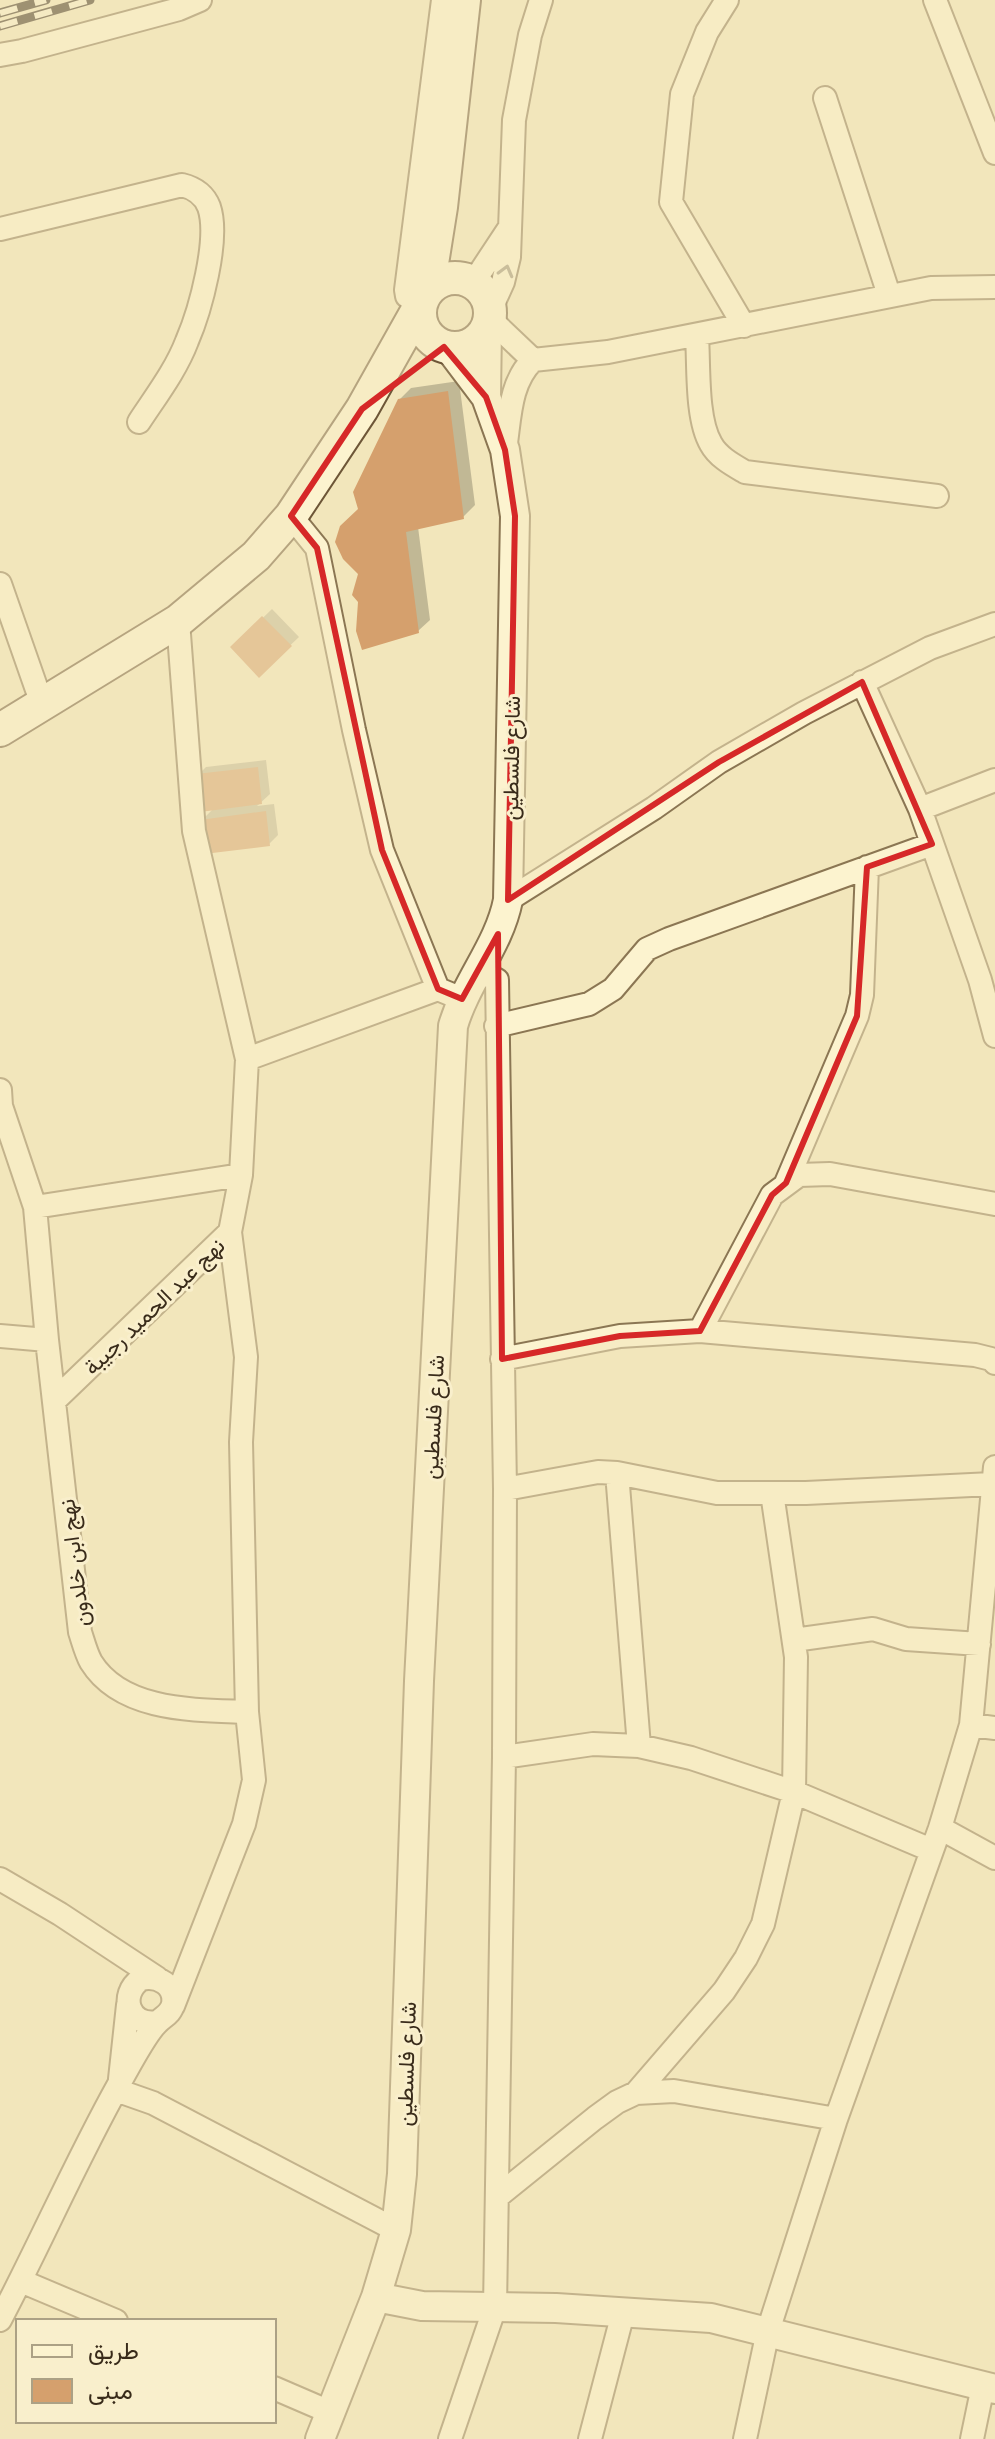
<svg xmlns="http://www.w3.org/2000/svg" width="995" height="2439" font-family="'PT Serif',Vazirmatn,serif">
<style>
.shadow{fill:#0003}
.building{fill:#d5a06d}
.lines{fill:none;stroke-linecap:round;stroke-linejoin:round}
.minor-casing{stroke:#8b7653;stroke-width:26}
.tertiary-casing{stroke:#8b7653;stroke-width:32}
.secondary-casing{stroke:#6d5637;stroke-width:36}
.minor{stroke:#fcf3cf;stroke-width:22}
.tertiary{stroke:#fcf3cf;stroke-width:28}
.secondary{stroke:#fcf3cf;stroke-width:32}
.rail-casing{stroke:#392b1a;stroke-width:9}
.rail{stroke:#f9efcc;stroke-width:6;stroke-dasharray:18;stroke-linecap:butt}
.oneway{stroke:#9a8f74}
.marked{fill:none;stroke:#d62828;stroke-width:6;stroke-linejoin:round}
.labels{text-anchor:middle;stroke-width:6;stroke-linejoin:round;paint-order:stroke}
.street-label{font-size:22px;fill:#392b1a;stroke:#f9efcc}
</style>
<rect width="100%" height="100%" fill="#f2e6bb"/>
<!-- shadow -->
<path class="shadow" d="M459,381L475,505L463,517L418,527L430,620L418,631L360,509L399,400L411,388Z
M272,609L299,637L259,675L233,647Z
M266,760L270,794L257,806L274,804L278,835L269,844L202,820L214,808L198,775L206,767Z"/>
<!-- building -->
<path class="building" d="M448,391L464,519L406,532L419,633L362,650L356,631L358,602L352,595L358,574L343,559L335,542L340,526L358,509L353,492L398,399Z
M262,616L292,646L259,678L230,647Z
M258,767L262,804L200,812L196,774Z
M266,811L270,846L204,854L200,820Z"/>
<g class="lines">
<defs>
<path id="minor" d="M727,0L707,32L682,94L671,202L744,326
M935,0L995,153
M0,55L22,51L179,9L200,0
M825,98L889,295
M0,229L182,185C194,188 204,194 209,207C220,239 200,311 187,341C176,370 156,396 139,422
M473,283L510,227
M421,304L407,296L406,290L443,0
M489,313L503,282L509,257L514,120L530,35L541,0
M490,319L533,360
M697,336C699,366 696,419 711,444C718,457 733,465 745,472L937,496
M505,450C510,419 509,383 533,360L608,352L931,288L995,287
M291,516L317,548L354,730L382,850L438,989
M0,584L42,704
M178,621L194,831L247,1059L438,989L462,999
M862,682L920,809L980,980L995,1036
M920,809L995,780
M508,900L654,808L719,762L804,713L930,648L995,624
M496,1026L589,1004L613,989L647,949L669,939L932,844
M0,1090L1,1106L35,1207L47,1340
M786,1183L857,1016L862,995L867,867
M35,1207L241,1175
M700,1331L772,1195L799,1175L830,1174L995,1204
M0,1336L47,1340L80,1632C83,1641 86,1653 91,1662C122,1712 196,1710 247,1712
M502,1359L620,1336L700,1331L975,1355L991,1359L995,1363
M55,1400L230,1232L241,1175L247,1059
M617,1473L639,1746
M505,1489L598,1472L617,1473L717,1493H806L992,1484
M794,1640L873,1629L906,1639L979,1644
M971,1725L995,1728
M504,1757L593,1744L639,1746L691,1758L794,1792L931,1850
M940,1828L995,1858
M0,1879L60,1914L157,1978
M173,2006L244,1824L254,1780L247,1712L241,1442L246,1357L230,1232
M120,2079L128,2005
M116,2090L153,2103L396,2230
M636,2093L724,1991L746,1958L763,1924L794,1792L796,1657L772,1493
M497,2197L595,2118L617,2102L636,2093L674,2091L836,2119
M21,2281L116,2321
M0,2320C41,2242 76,2161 119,2084C126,2071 148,2031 158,2022C164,2016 171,2014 173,2004C176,1985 158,1975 141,1979C118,1995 129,2027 158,2022
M274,2388L332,2413
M450,2439L495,2307L504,1757L505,1489L497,980L479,971
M590,2439L623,2313
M745,2439L768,2331L836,2119L940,1828L971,1725L995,1467
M972,2439L983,2386"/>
<path id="tertiary" d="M486,397L487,327
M376,2297L422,2306L556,2308L711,2318L995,2389
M320,2439L376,2297L396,2230L402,2174L419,1681L453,1026C466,981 499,946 508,900L515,516L505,450L486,397L449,348"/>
<path id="secondary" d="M420 313a35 35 0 1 1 70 0a35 35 0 1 1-70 0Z
M423,299L430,276L441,207L464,0
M0,730L178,621L256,556L291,516L362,409L421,304"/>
</defs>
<!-- minor casing -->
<use href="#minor" class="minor-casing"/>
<!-- tertiary casing -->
<use href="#tertiary" class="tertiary-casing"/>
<!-- secondary casing -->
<use href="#secondary" class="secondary-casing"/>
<!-- minor -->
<use href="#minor" class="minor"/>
<!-- tertiary -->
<use href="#tertiary" class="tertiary"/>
<!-- secondary -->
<use href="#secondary" class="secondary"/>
<defs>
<path id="rail" d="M0,13L46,0
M0,26L90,0"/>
</defs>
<!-- rail casing -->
<use href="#rail" class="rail-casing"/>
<!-- rail -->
<use href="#rail" class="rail"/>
</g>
<!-- one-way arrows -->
<defs><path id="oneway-chevron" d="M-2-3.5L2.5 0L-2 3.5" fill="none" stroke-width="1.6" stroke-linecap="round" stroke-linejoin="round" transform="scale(2)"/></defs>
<use class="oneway" href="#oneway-chevron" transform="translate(506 271) rotate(-75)"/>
<!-- marked area -->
<path d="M0 0H995V2439H0ZM444,347L486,397L505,450L515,516L508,900L719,762L862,682L932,844L867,867L857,1016L786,1183L772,1195L700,1331L620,1336L502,1359L498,934L462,999L438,989L382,850L317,548L291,516L362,409Z" fill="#f2e6bb" fill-opacity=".55" fill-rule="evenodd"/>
<path class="marked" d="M444,347L486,397L505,450L515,516L508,900L719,762L862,682L932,844L867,867L857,1016L786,1183L772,1195L700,1331L620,1336L502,1359L498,934L462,999L438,989L382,850L317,548L291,516L362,409Z"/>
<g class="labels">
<!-- street labels -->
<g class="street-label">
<text transform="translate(511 758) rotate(-89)" y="8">شارع فلسطين</text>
<text transform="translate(154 1306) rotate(-44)" y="8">نهج عبد الحميد رجيبة</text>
<text transform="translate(433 1417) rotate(-87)" y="8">شارع فلسطين</text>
<text transform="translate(74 1563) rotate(-97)" y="8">نهج ابن خلدون</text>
<text transform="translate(406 2064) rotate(-88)" y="8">شارع فلسطين</text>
</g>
</g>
<!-- legend -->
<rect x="16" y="2319" width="260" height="104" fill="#f9efcc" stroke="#aca185" stroke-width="2"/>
<rect x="32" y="2345" width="40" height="12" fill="#fcf3cf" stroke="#aca185" stroke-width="2"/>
<text x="88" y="2359" font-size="24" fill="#392b1a">طريق</text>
<rect x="32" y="2379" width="40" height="24" fill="#d5a06d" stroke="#aca185" stroke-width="2"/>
<text x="88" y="2399" font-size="24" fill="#392b1a">مبنى</text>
</svg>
